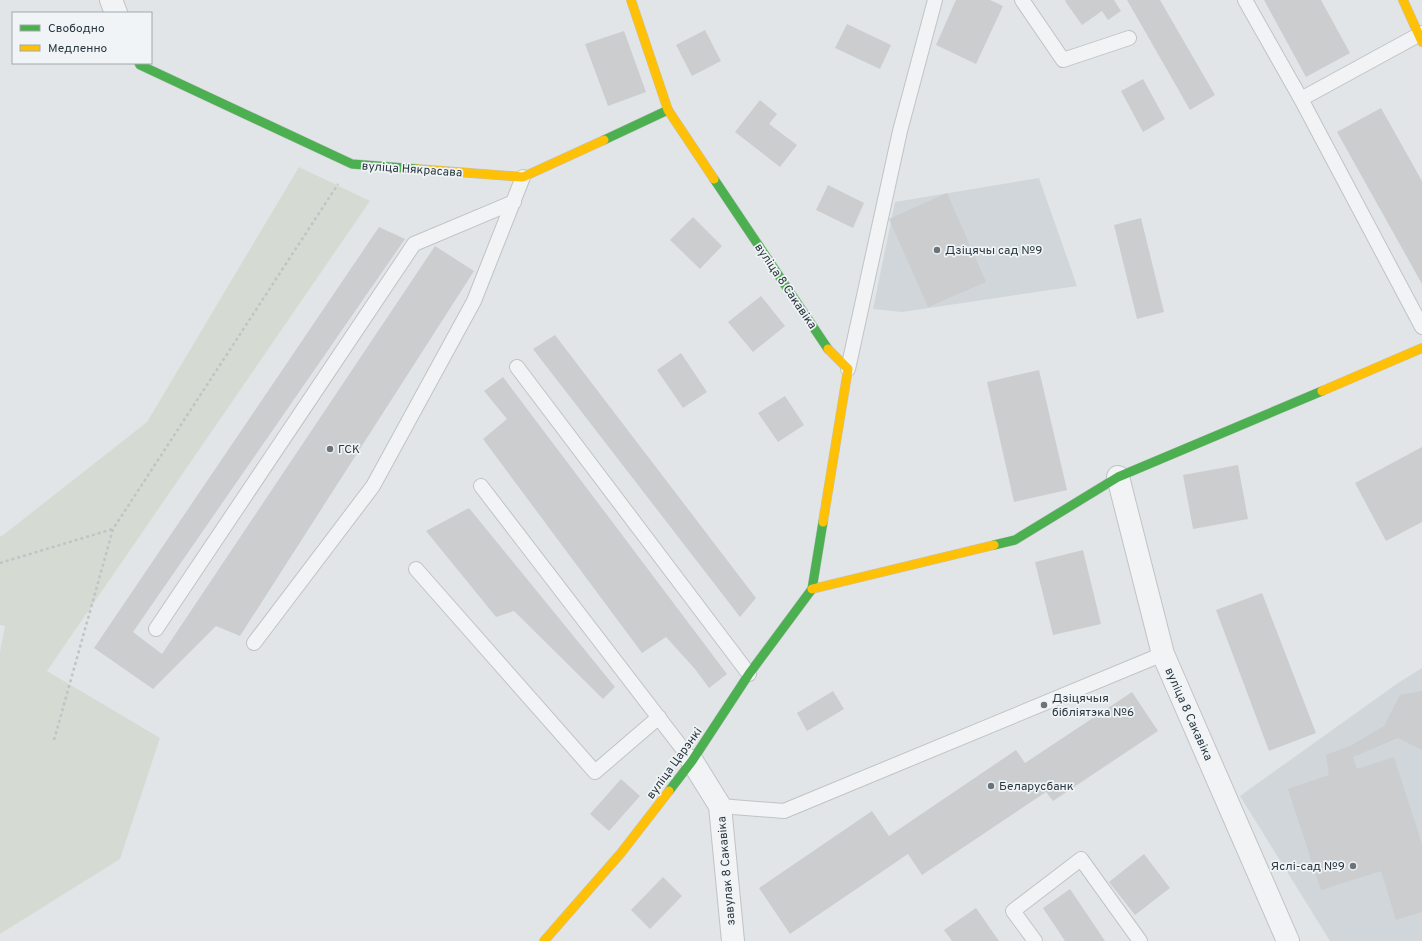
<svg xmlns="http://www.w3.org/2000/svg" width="1422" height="941" font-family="Overpass,sans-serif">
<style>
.built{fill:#d0d6da}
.green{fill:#d5dbd3}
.building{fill:#cbcdcf}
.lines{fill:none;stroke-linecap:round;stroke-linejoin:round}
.lane-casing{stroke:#c0c3c5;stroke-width:16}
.street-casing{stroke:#c0c3c5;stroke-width:24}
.fast-casing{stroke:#c0c3c5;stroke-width:10}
.slow-casing{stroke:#c0c3c5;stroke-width:10}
.path{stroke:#c0c4c6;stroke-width:2.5;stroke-dasharray:3 3;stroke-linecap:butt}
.lane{stroke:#f1f3f4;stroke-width:14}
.street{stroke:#f1f3f4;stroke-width:22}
.fast{stroke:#4caf50;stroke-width:9}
.slow{stroke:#ffc107;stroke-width:9}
.poi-dot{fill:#6a747a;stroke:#f0f4f6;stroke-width:1.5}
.labels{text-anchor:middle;stroke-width:3.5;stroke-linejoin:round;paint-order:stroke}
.street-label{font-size:12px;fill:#293740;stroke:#f0f4f6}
.poi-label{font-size:12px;fill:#293740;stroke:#f0f4f6;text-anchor:start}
</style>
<rect width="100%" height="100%" fill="#e2e5e7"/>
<!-- built -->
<path class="built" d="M1039,178L1077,286L902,312L873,309L895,202Z
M1422,668V941H1330L1240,796L1398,683Z"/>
<!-- green -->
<path class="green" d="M299,167L370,201L47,671L160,738L120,859L0,934V652L5,626L0,625V536H2L147,422Z"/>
<!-- building -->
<path class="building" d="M956,0H990L1003,6L976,64L936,45Z
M1066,0H1114L1121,11L1108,20L1102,11L1082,25L1065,1Z
M1127,0H1160L1215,95L1190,110Z
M1264,0H1321L1350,53L1306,77Z
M847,24L891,45L880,69L835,48Z
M705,30L721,61L692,76L676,45Z
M624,31L646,92L608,106L585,44Z
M1143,79L1165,119L1143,132L1121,91Z
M760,100L777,114L769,124L797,145L780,167L735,132Z
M1381,108L1422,181V284L1337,132Z
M828,185L864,203L853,228L816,210Z
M947,193L986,282L928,307L889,219Z
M693,217L722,246L700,269L670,240Z
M1141,218L1164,312L1137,319L1114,225Z
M379,227L405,239L133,632L162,654L435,246L474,271L240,636L216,626L153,689L94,648Z
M761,296L785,326L753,352L728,322Z
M555,335L756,598L740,617L533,349Z
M681,353L707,392L683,408L657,370Z
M1039,370L1067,490L1014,502L987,382Z
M503,377L727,674L709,688L695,669L666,637L642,653L483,439L507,419L484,391Z
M785,396L804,425L778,442L758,413Z
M1422,447V522L1386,541L1355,483Z
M1238,465L1248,519L1193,529L1183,475Z
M469,508L615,687L603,699L514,611L496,617L426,531Z
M1083,550L1101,624L1053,635L1035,562Z
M1262,593L1316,733L1269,751L1216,610Z
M833,691L844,709L807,731L797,713Z
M1422,691V750L1398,738L1353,757L1357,769L1394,757L1422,844V912L1396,920L1381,871L1321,890L1288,789L1329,775L1326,755L1350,746L1384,726L1400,695Z
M1132,692L1158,731L1053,801L1046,792L922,875L908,854L790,934L759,888L872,811L889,836L1016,750L1025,763Z
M621,779L640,796L609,831L590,814Z
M1144,854L1170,888L1135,915L1109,882Z
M663,877L682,896L650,929L631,910Z
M1070,889L1105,941H1065L1043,908Z
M976,908L999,941H952L944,930Z"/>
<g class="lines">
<defs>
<path id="lane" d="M1022,0L1063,60L1129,38
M1245,0L1301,99L1422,33
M1301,99L1422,327
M517,367L749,674
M848,369L900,131L935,0
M481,486L692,761
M416,569L595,772L659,717
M156,629L414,244L514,202
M254,643L373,486L474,301L523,177
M720,806L784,811L1163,654
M1035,941L1013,911L1081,859L1140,941"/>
<path id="street" d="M111,0L116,13
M1118,477L1163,654L1288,941
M692,761L720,806L733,941"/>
<path id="fast" d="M139,63L140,65L352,164L417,169
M604,140L668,110
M714,179L828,349
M994,545L1015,540L1118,477L1322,391
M669,791L692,761L749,674L812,589L823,522"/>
<path id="slow" d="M631,0L668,110L714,179
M1403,0L1422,42
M417,169L523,177L604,140
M1322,391L1422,348
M823,522L848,369L828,349
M812,589L994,545
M544,941L621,853L669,791"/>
</defs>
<!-- lane casing -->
<use href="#lane" class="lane-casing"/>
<!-- street casing -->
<use href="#street" class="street-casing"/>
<!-- fast casing -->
<use href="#fast" class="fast-casing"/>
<!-- slow casing -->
<use href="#slow" class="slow-casing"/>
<!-- path -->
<path class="path" d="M0,563L113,529
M54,740L113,529L338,184"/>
<!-- lane -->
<use href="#lane" class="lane"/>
<!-- street -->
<use href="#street" class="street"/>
<!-- fast -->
<use href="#fast" class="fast"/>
<!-- slow -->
<use href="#slow" class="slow"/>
</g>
<!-- markers -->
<g class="poi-dot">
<circle cx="937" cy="250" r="4"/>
<circle cx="330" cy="449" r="4"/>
<circle cx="1044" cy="705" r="4"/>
<circle cx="991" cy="786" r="4"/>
<circle cx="1353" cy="866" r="4"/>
</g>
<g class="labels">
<!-- street labels -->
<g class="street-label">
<text transform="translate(412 169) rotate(4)" y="4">вуліца Някрасава</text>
<text transform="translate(786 286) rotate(56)" y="4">вуліца 8 Сакавіка</text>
<text transform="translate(1189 714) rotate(66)" y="4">вуліца 8 Сакавіка</text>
<text transform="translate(674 763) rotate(-54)" y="4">вуліца Царэнкі</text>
<text transform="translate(726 871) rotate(-95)" y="4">завулак 8 Сакавіка</text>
</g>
<!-- poi labels -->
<g class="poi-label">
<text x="945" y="254">Дзіцячы сад №9</text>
<text x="338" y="453">ГСК</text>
<text x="1052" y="702">Дзіцячыя<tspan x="1052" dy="14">бібліятэка №6</tspan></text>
<text x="999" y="790">Беларусбанк</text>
<text x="1345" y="870" text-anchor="end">Яслі-сад №9</text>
</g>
</g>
<!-- legend -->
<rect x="12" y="12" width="140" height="52" fill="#f0f4f6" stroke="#a0a8ad"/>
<rect x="20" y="25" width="20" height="6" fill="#4caf50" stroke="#a0a8ad"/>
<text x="48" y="32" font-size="12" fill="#293740">Свободно</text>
<rect x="20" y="45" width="20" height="6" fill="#ffc107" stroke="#a0a8ad"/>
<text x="48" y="52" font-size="12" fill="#293740">Медленно</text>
</svg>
